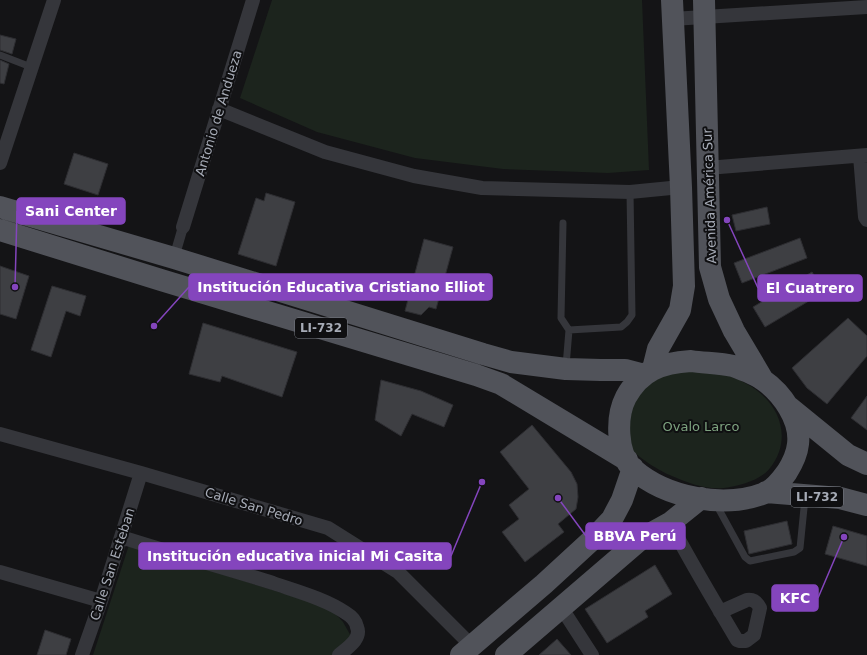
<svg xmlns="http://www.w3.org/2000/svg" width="867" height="655" font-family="'DejaVu Sans',sans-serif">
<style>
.green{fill:#1c241d}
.building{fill:#3e3f43;stroke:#2e2e32}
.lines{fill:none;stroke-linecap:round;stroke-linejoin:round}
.service{stroke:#35363b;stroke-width:7}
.pedestrian{stroke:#35363b;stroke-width:10}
.minor{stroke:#35363b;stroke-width:14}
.primary{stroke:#51535a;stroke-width:22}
.labels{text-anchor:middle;stroke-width:4;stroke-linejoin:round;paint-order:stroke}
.shield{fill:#0f0f11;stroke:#797c84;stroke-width:1}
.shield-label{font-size:12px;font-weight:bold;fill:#a6abb6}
.street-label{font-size:13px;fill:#a6abb6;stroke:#0f0f11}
.park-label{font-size:13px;fill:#7da27f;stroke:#0f0f11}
.leader{fill:none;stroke:#8445bd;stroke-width:1.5}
.callout-dot{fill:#8445bd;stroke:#0f0f11;stroke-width:1.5}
.callout{fill:#8445bd;stroke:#8445bd;stroke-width:1.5}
.callout-label{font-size:14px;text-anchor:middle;font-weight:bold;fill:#fff}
</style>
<rect width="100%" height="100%" fill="#141416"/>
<!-- green -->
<path class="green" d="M272,0H642L649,170L608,173L503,169L415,158L317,132L240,98Z
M681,366C709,371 738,374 760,393C783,412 790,443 770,468C761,480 739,486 724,488C706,490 688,483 672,476C661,472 633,455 628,444C627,441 627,436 627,432C625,421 624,410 623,399Z
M129,545L330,608L343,622L352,638L334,655H93Z"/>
<!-- building -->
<path class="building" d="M0,35L16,39L12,54L0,50Z
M0,60L9,64L4,84L0,83Z
M74,153L108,164L98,195L64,184Z
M266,193L295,202L276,266L238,254L256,198L264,201Z
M767,207L770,224L736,231L732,215Z
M800,238L807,258L742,283L734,263Z
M424,239L453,247L436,309L429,307L421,315L405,311Z
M0,266L29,276L16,319L0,314Z
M812,272L824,292L765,327L753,307Z
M52,286L86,296L80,316L66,311L51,357L31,350Z
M848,318L867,336V356L827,404L807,388L792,368Z
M203,323L297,352L282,397L222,376L220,382L189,374Z
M381,380L421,391L453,405L444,427L412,414L401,436L375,420Z
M867,396V430L851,418Z
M532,425L571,472L577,484L578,497L576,509L558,524L564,532L525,562L502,532L519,519L509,505L529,489L500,452Z
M787,521L792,544L749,554L744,531Z
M833,526L867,536V566L825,554Z
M655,565L672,594L645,611L648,617L607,643L585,609Z
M45,630L71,639L66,655H37Z
M557,639L571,655H539Z"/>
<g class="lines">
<!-- service -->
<path class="service" d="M0,55L31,67
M563,223L561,318L569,330L621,327L627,322L632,315L630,192
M566,366L569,330
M716,504L745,557L750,561L794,552L800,548L805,498"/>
<!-- pedestrian -->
<path class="pedestrian" d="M174,258L183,227"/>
<!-- minor -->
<path class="minor" d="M672,19L867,7
M219,109L325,152L414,176L482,188L630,192L681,187
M860,156L865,217L867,220
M0,163L54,0
M707,168L867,155
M183,227L253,0
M0,434L141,473L328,528L398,572L472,646
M670,523C691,563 714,601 737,640L740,641H746L754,635L760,608C757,602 754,599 747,600L720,612
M121,537C171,553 222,567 273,583C296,591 326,599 346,613C351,616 356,621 357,627C362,639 347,648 339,655
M0,572L101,601
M561,607L592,655
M82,655L101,601L141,473"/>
<!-- primary -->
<path class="primary" d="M704,0L710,267L719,299L734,331L763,380
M0,207L174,258L483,354L511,362L566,369L601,370H625L644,375
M0,230L161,280L476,375L501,384L627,460
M691,361C704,363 720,363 733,366C741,369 757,375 763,380C782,393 801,420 798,444C797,454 792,464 787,472C782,479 773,490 765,493C724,509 666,498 633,469C616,454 616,416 626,397C641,370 661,363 691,361Z
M653,369L658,349L680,310L684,286L681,187L672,0
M789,407L848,455L867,464
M766,492L840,498L867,505
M461,655L544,584L594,538L612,519L622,500L633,468
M506,655L641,539L670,523L701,498"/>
</g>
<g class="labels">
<!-- shield labels -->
<g class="shield">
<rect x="295" y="318" width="52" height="20" rx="3"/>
<rect x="791" y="487" width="52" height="20" rx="3"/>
</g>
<g class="shield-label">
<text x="321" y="332">LI-732</text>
<text x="817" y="501">LI-732</text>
</g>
<!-- street labels -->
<g class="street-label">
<text transform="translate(218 113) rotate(-73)" y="5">Antonio de Andueza</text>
<text transform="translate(709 196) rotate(-92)" y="5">Avenida América Sur</text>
<text transform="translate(254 506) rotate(17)" y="5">Calle San Pedro</text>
<text transform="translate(112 564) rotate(-72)" y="5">Calle San Esteban</text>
</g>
<!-- park labels -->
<g class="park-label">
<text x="701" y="431">Ovalo Larco</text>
</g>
</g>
<!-- callouts -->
<path class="leader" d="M15 287L17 211M154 326L189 287M727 220L758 288M558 498L586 536M482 482L451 556M844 537L818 598"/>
<g class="callout-dot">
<circle cx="15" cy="287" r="4"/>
<circle cx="154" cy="326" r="4"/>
<circle cx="727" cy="220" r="4"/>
<circle cx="558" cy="498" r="4"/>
<circle cx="482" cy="482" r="4"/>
<circle cx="844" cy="537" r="4"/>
</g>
<g class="callout">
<rect x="17" y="198" width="108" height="26" rx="4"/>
<rect x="189" y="274" width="303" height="26" rx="4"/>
<rect x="758" y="275" width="104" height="26" rx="4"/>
<rect x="586" y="523" width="99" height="26" rx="4"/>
<rect x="139" y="543" width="312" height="26" rx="4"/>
<rect x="772" y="585" width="46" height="26" rx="4"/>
</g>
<g class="callout-label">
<text x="71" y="216">Sani Center</text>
<text x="341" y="292">Institución Educativa Cristiano Elliot</text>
<text x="810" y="293">El Cuatrero</text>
<text x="635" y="541">BBVA Perú</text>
<text x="295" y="561">Institución educativa inicial Mi Casita</text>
<text x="795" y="603">KFC</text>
</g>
</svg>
